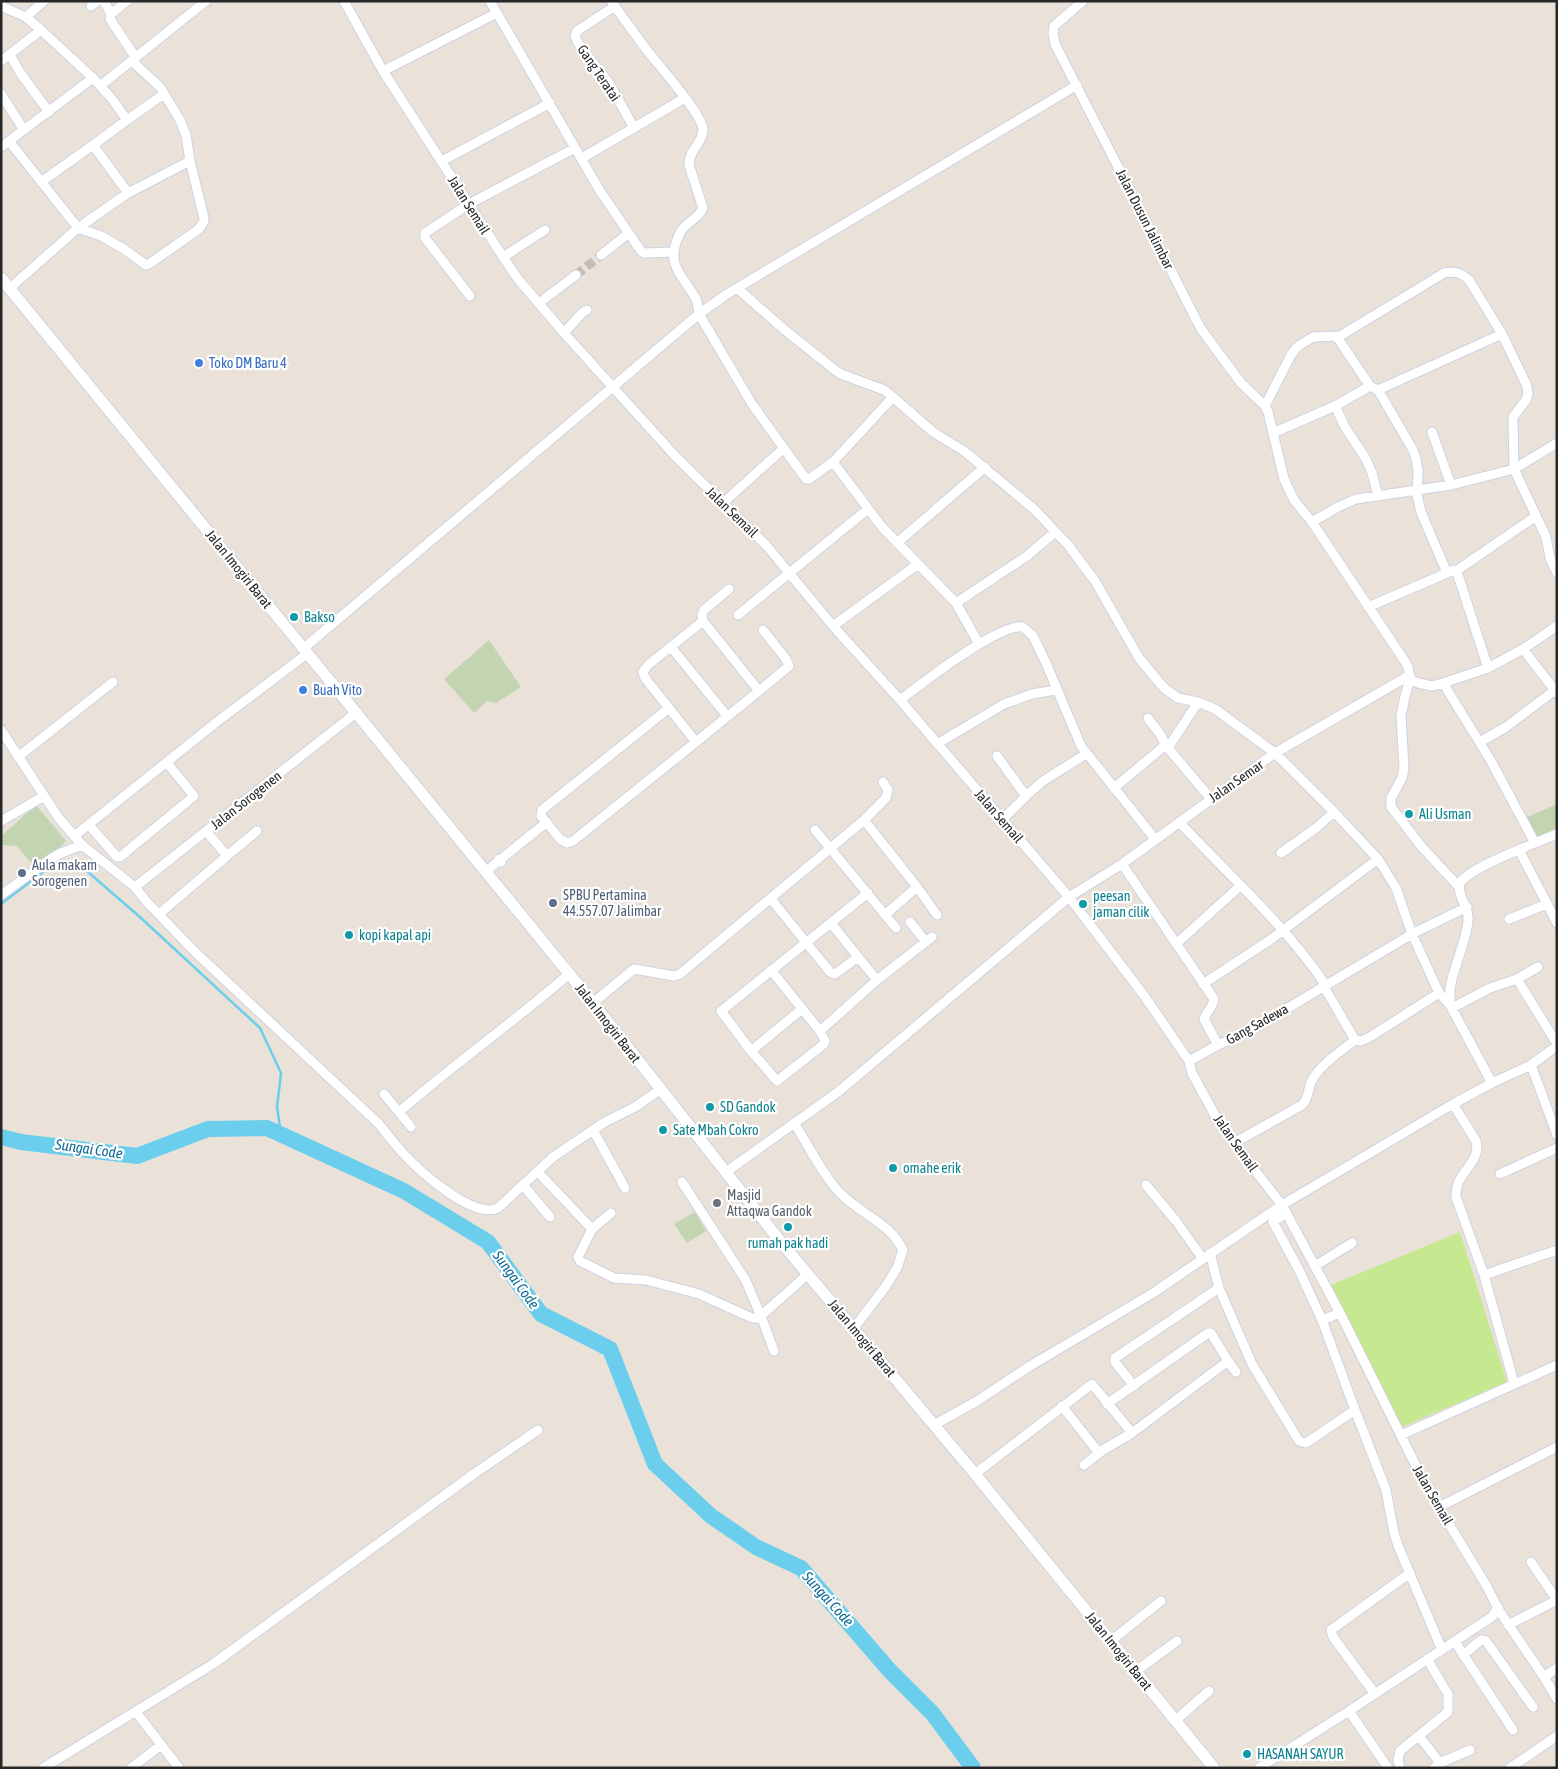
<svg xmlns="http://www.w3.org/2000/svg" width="1558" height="1769" font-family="'Asap Condensed',sans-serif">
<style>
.cemetery{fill:#c2d4b0}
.pitch{fill:#c5e890}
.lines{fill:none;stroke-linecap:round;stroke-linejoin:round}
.stream{stroke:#6bceed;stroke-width:2.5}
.river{stroke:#6bceed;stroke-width:16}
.street-tunnel{stroke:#c3bdb5;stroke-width:9;stroke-dasharray:9 4.5;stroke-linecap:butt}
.street-casing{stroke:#ced2e1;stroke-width:11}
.secondary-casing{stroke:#ced2e1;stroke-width:13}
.street{stroke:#fff;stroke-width:9}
.secondary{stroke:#fff;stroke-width:11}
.shop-dot{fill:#3f7fe0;stroke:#fff;stroke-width:2}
.culture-dot{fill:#0f9aa8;stroke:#fff;stroke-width:2}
.service-dot{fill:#5c6f8a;stroke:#fff;stroke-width:2}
.worship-dot{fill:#6b7280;stroke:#fff;stroke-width:2}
.labels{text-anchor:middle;stroke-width:4.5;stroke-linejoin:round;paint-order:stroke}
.street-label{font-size:14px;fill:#272727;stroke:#fff}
.shop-label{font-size:14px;fill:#366cbe;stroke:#fff;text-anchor:start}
.culture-label{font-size:14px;fill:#0d838f;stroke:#fff;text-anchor:start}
.service-label{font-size:14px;fill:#4e5e75;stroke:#fff;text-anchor:start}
.worship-label{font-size:14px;fill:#5b616d;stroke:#fff;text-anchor:start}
.water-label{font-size:15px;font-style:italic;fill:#0e6a95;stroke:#fff}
</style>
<rect width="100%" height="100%" fill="#eae2d9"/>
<!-- cemetery -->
<path class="cemetery" d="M489,640L521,687L496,703L487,701L474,713L444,679Z
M1557,804V832L1536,841L1523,819Z
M36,805L66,841L52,856L35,868L17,846L1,845V836Z
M695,1212L706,1231L687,1243L674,1224Z"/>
<!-- pitch -->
<path class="pitch" d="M1460,1232L1507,1382L1402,1427L1331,1285Z"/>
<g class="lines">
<!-- stream -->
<path class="stream" d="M1,904L56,862L80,865L141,918L260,1028L281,1073L277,1107L281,1134"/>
<!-- river -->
<path class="river" d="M1,1137L21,1142L137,1156L208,1129L267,1128L404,1191L488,1242L541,1314L610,1349L655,1464L711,1516L756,1547L801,1568L890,1671L933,1714L973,1768"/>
<!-- street-tunnel -->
<path class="street-tunnel" d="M576,275L601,255"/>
<defs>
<path id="street" d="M104,1L111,14
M127,1L111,14L110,19L136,58
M344,1L383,71L503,257L518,279L564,333L676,457L766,545L833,626L900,700L1069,897L1143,994L1189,1061L1192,1073L1217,1119L1246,1159L1282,1205L1340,1313L1426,1486L1486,1585L1500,1612L1544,1677L1557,1699
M490,1L600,191L641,251L644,253L674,252
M611,1C624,19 637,37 650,54C661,68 703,115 703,130C703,143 689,149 689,165L703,208C699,219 685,222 680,233C664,265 682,274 696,299C698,303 698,309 699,314L752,404L806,479H809L833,462L882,527L956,603L979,644
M1083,1L1054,26L1053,33L1055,44L1201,329L1241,383L1265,406L1268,412L1284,479L1294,500L1312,522L1404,660L1408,667L1410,679L1418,683L1432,686L1443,683L1488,668L1523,649L1557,626
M1,6L26,17L41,30L93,78L112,99L127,120L93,145L128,193
M91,6L97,1
M615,6L577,31L575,36L578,43L609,83L634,128
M26,17L44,1
M10,55L21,74L49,112
M1,61L41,30
M383,71L497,13
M100,86L206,1
M1,94L24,130
M127,120L164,94
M9,141L78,228L101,236L124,249L146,265L149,264L199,229L204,221V218L190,161L186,135L180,120L160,87L132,61
M1,147L93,78
M582,158L685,98
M442,161L550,103
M41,182L93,145
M601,255L629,233
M503,257L545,230
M10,288L78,228L128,193L190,161
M737,288L786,331L835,370L841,374L884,390L888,393L933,432L964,451L1034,509L1068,545L1095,581L1139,658L1164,688L1178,698L1198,702L1215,709L1275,753L1334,812L1378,859L1396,888L1412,934L1439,993L1450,1005L1492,1083
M470,296L425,238V233L469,204L575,148
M539,303L576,275
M564,333L582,313L587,310
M1337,337L1370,386L1378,390L1413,450L1416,459L1418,471L1417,495L1421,512L1447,573
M1378,390L1502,334
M1265,406L1291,355L1297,347L1313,337L1340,336L1444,273C1455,271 1460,272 1469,280L1502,334L1527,386L1528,394L1526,400L1513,417L1514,469L1546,537L1550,558L1557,573
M1335,406L1345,427L1366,459L1372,473L1378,496
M1432,432L1451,485
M1273,433L1335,406L1370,386
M833,462L893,397
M723,503L784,448
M1312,522L1338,507L1356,499L1451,485L1514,469L1557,443
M898,542L985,467
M1456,571L1536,516
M956,603L1027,556L1055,532
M1368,607L1454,570L1458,575L1488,668
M738,615L868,509
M703,621L702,615L704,610L729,589
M833,626L918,564
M671,647L727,716
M304,648L699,314L727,294L1077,85
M1523,649L1557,693
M1410,679L1405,696L1401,716L1404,768L1402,778L1391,798V807L1421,846L1459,887
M1443,683L1491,761L1535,843C1517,851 1470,868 1460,883C1456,896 1470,907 1468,921C1466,940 1457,960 1452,979L1450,989V1005
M900,700C921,684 999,623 1023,627L1033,636L1046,663L1081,746L1155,839
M669,708L542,810L541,816L560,839L567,843L573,841L696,742L645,678L643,672L648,665L703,621L759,691
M1148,718L1162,737L1166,747
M1,730L58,817L82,845L135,887L146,901L194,951L379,1124C386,1133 393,1142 401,1151C417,1169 473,1220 498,1208L553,1157L605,1122L635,1107L661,1089
M696,742L759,691L789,666L786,659L763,630
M1480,742L1506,727L1555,690
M937,744L1004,704L1032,694L1056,690
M1168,748L1198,702
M997,756L1026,796
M18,757L113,682
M1114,788L1163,747L1168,748L1211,799
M1003,819L1026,796L1043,781L1086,754
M864,820L917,887L937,915
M1,821L44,796
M1179,822C1228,874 1285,925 1325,984
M89,825L117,857H120L194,796L167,763
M815,830L896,928
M206,831L227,856L257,831
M78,833L218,721L308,653
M1535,843L1557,834
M1519,850L1557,923
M1281,853L1316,828L1334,812
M501,859L547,822
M1122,864L1214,999C1213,1007 1207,1011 1204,1019L1218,1045
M486,872L497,862H501V859H499
M135,887L357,712
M868,893L721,1011L751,1051L777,1081L824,1044L825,1041L820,1031L877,980L932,937
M1,895L52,858L61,853L82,845
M771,899L830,972L835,974L858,957L831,923
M159,914L227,856
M886,914L917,887
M1509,919L1547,904
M910,922L926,942
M1176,944L1240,886
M858,957L877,980
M771,970L820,1031
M1517,979L1538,967
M1203,984L1270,940L1378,859
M1323,985L1355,1040L1361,1041L1370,1037L1439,993
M593,1003L634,969L674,976L680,974L864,820L886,798L888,790L883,782
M1452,1008L1490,988L1517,979L1557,1044
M751,1051L802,1009
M1189,1061L1218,1045L1251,1030L1412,934L1467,907
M1531,1065L1557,1135
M384,1094L411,1127
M1453,1104L1476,1141C1482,1164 1454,1172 1456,1197L1484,1275L1514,1383
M399,1112C454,1064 514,1022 569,974
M794,1123C809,1146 822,1174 841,1194C862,1215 889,1222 903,1250L897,1268L886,1286L854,1328
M593,1130L625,1188
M1234,1143L1302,1105C1309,1099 1308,1088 1312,1080C1321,1064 1341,1051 1355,1040
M537,1171L592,1229
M726,1172L838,1092L1069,897L1122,864L1275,753L1410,675
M1500,1174L1557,1148
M682,1182L745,1279L761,1316L774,1351
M523,1185L550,1217
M1146,1185L1176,1221L1203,1259
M611,1213L592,1229L578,1257L580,1261L614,1278L646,1280L699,1294L752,1318H758L761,1316L808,1274
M1286,1213L1273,1222L1300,1272L1322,1320L1355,1410
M1210,1253L1219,1288L1252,1364L1299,1441L1306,1443L1355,1410L1386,1490L1394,1533L1399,1548L1442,1650
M1315,1266L1352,1243
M1484,1275L1557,1250
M1322,1320L1340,1313
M1134,1386L1115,1362V1358L1219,1288
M1107,1404L1208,1333H1211L1228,1361
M1062,1406L1099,1453
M934,1425L977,1401L1030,1366L1153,1293L1282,1205L1453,1104L1492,1083L1531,1065L1557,1046
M1401,1435L1557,1365
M1084,1465L1103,1450L1132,1433L1228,1361L1236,1372
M975,1474L1092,1384L1132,1433
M1439,1507L1557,1447
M1531,1562L1557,1600
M1508,1625L1557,1600
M1112,1640L1161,1601
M1455,1642L1513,1730
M1463,1655L1481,1640L1486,1641L1533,1707
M1136,1671L1177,1641
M1544,1677L1557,1668
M1375,1694L1333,1637L1331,1630L1410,1573
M1349,1711L1388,1768
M136,1712L179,1768
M1176,1720L1209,1691
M1419,1736L1440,1763L1434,1768
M1440,1763L1470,1750
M43,1768L213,1664L475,1473L538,1430
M131,1768L161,1745
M1259,1768L1349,1711L1493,1616L1498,1607
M1400,1768L1398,1760L1400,1751L1448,1712V1694L1427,1659
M1510,1768L1557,1736"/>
<path id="secondary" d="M1,278L593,1003L780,1241L975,1474L1214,1768"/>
</defs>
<!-- street casing -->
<use href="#street" class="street-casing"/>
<!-- secondary casing -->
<use href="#secondary" class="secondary-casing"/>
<!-- street -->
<use href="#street" class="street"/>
<!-- secondary -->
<use href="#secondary" class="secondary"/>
</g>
<!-- markers -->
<g class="shop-dot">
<circle cx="199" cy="363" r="5"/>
<circle cx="303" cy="690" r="5"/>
</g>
<g class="culture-dot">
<circle cx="294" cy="617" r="5"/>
<circle cx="1409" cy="814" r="5"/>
<circle cx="1083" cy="904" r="5"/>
<circle cx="349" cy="935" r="5"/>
<circle cx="710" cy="1107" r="5"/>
<circle cx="663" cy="1130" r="5"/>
<circle cx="893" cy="1168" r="5"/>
<circle cx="788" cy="1227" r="5"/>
<circle cx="1247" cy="1754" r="5"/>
</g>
<g class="service-dot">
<circle cx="22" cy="873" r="5"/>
<circle cx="553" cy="903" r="5"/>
</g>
<circle class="worship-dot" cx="717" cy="1203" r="5"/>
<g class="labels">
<!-- street labels -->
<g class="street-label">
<text transform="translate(599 73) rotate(56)" y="5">Gang Teratai</text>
<text transform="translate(469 205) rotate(58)" y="5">Jalan Semail</text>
<text transform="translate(1145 219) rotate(63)" y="5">Jalan Dusun Jalimbar</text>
<text transform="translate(732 512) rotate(44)" y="5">Jalan Semail</text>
<text transform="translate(239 569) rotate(51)" y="5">Jalan Imogiri Barat</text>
<text transform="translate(1236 781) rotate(-35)" y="5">Jalan Semar</text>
<text transform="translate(246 800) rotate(-38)" y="5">Jalan Sorogenen</text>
<text transform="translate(999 816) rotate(49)" y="5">Jalan Semail</text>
<text transform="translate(608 1023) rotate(52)" y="5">Jalan Imogiri Barat</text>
<text transform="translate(1257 1024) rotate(-29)" y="5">Gang Sadewa</text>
<text transform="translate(1236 1143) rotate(55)" y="5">Jalan Semail</text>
<text transform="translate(862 1338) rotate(50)" y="5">Jalan Imogiri Barat</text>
<text transform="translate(1433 1495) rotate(60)" y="5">Jalan Semail</text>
<text transform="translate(1119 1651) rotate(51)" y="5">Jalan Imogiri Barat</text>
</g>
<!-- shop labels -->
<g class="shop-label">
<text x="209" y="368">Toko DM Baru 4</text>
<text x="313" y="695">Buah Vito</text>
</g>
<!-- culture labels -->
<g class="culture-label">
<text x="304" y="622">Bakso</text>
<text x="1419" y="819">Ali Usman</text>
<text x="1093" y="901">peesan<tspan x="1093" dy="16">jaman cilik</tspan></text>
<text x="359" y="940">kopi kapal api</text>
<text x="720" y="1112">SD Gandok</text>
<text x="673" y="1135">Sate Mbah Cokro</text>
<text x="903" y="1173">omahe erik</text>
<text x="788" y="1248" text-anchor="middle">rumah pak hadi</text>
<text x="1257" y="1759">HASANAH SAYUR</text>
</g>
<!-- service labels -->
<g class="service-label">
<text x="32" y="870">Aula makam<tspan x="32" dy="16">Sorogenen</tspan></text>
<text x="563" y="900">SPBU Pertamina<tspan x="563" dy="16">44.557.07 Jalimbar</tspan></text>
</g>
<!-- worship labels -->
<g class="worship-label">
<text x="727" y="1200">Masjid<tspan x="727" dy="16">Attaqwa Gandok</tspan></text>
</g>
<!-- water labels -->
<g class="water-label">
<text transform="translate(89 1149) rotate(8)" y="5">Sungai Code</text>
<text transform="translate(516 1280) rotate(54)" y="5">Sungai Code</text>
<text transform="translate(828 1599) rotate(48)" y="5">Sungai Code</text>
</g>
</g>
<!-- border -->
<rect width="1558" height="1769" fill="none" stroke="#272727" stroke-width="5"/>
</svg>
